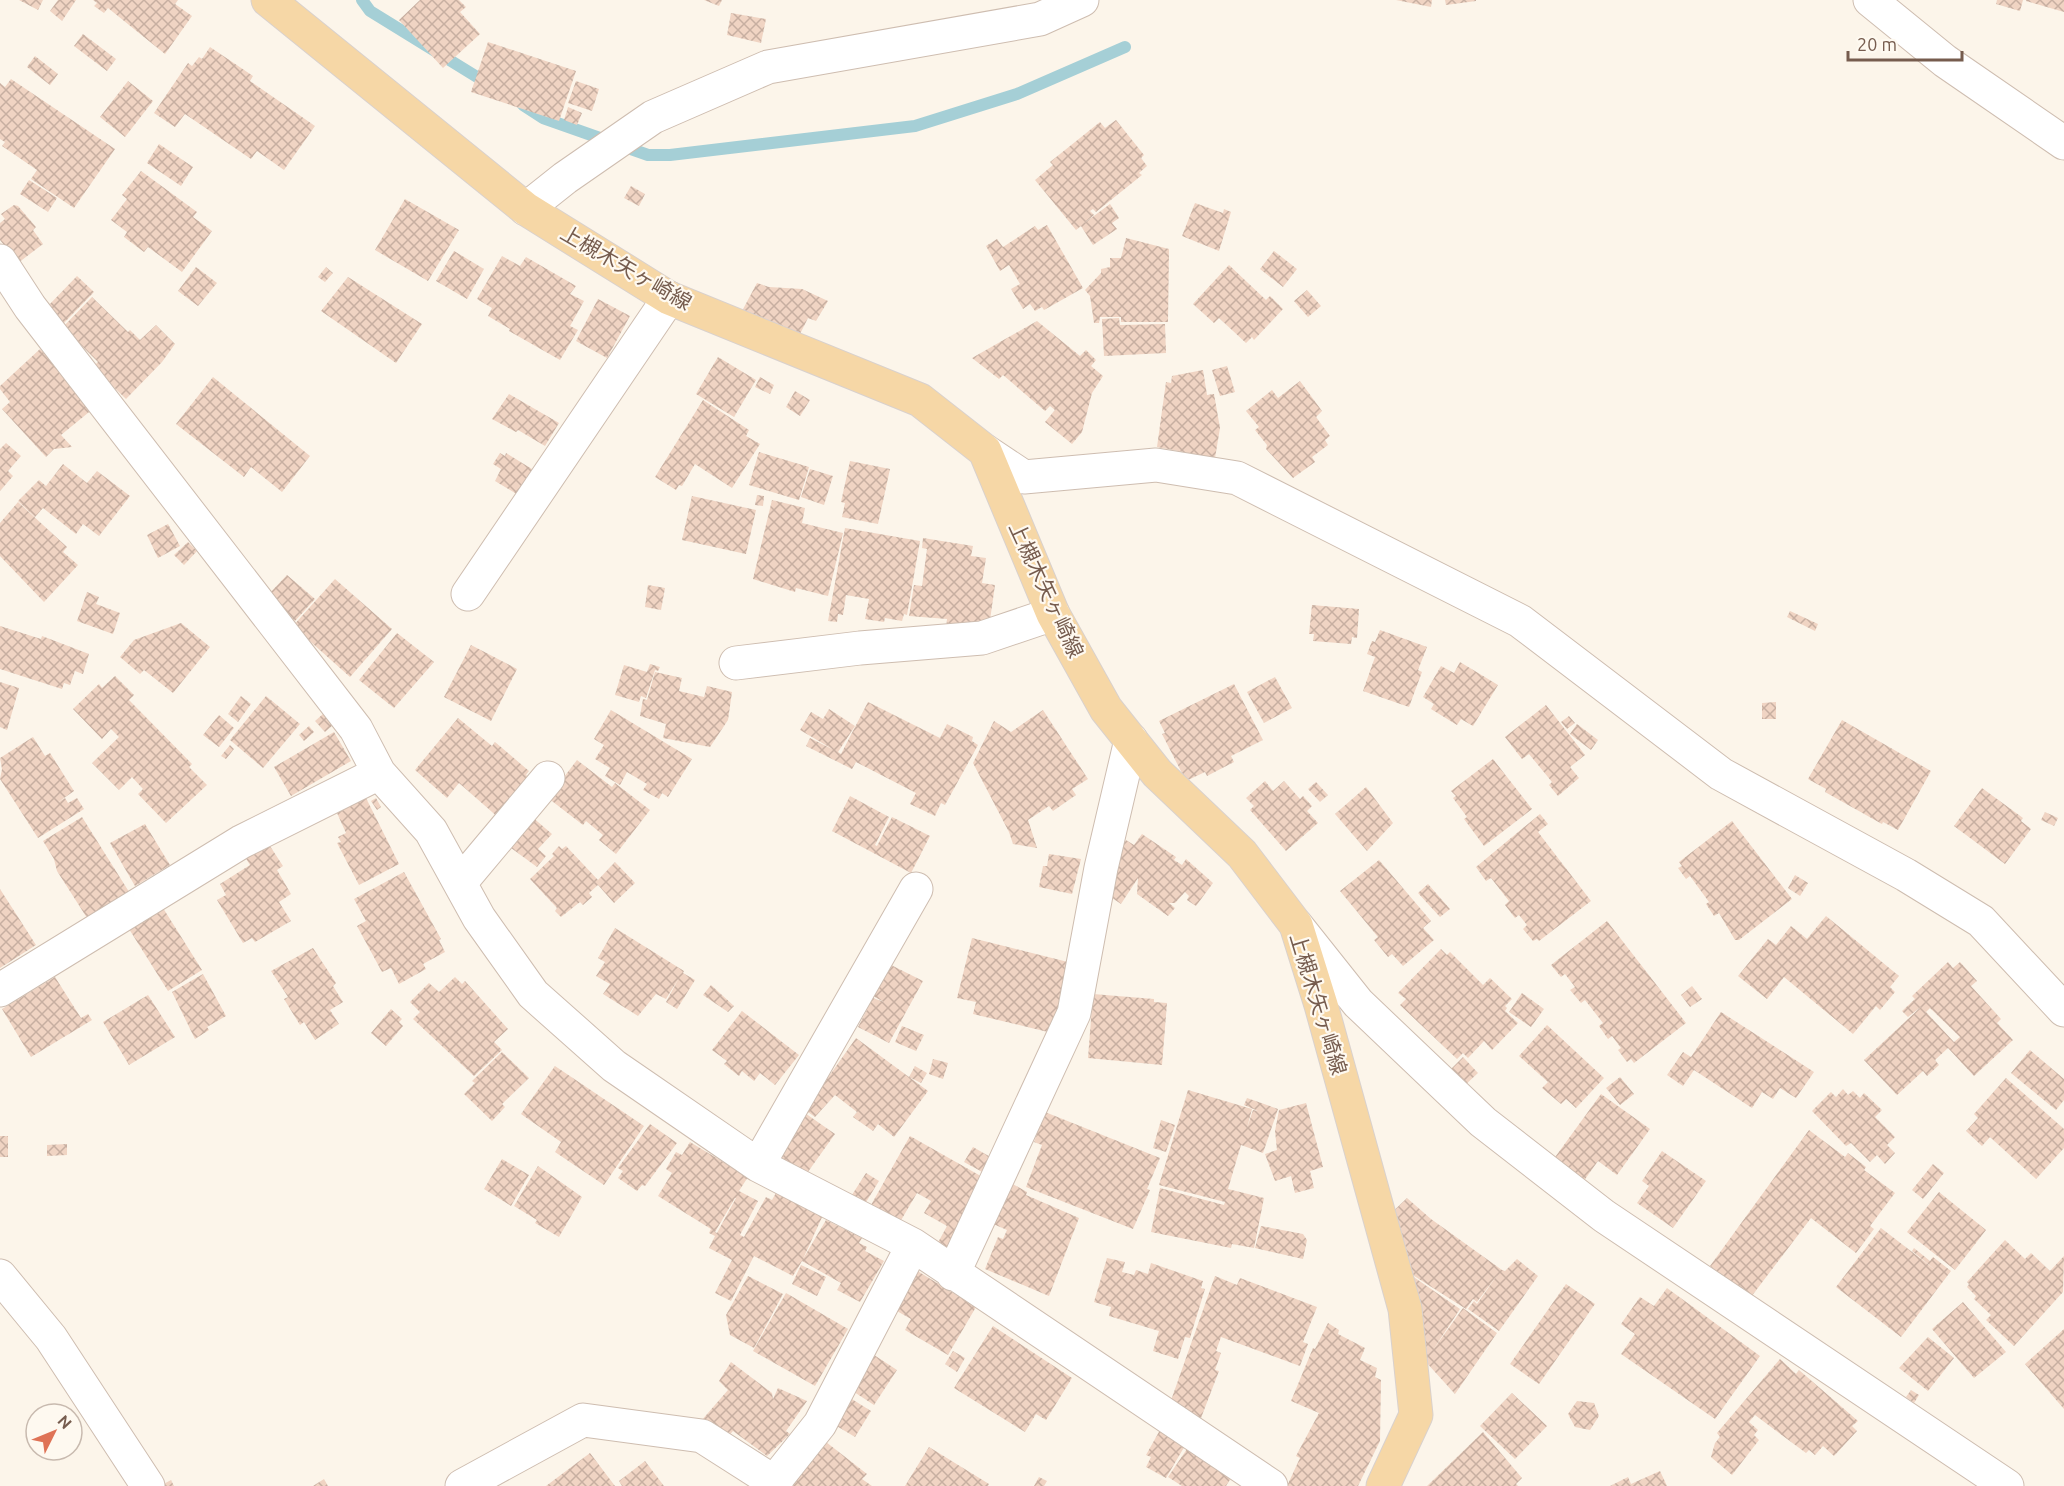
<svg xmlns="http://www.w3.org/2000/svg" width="2064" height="1486" font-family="Ubuntu,'Noto Sans JP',sans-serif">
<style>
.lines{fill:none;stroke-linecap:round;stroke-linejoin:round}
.stream{stroke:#a5cfd6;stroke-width:12}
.building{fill:url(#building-cross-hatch);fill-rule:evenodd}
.minor-casing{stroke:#cebdb0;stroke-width:35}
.major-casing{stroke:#d9d1cd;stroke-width:35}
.minor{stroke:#fff;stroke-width:33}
.major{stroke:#f6d7a6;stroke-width:33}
.labels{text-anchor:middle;stroke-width:4.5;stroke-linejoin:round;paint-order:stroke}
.street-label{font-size:21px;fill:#765c4e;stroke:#fef9f0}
</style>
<defs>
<pattern id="building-cross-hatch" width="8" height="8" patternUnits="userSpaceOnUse" patternTransform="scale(1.5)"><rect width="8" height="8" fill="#f0d4c3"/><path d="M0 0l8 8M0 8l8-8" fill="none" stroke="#c7afa1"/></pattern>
</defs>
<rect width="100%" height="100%" fill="#fcf5ea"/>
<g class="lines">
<!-- stream -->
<path class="stream" d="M362,0L370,11L490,85
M523,105L543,118L648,155H670L915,126L1017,94L1125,47"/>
</g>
<!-- building -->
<path class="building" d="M19,0H43L38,10Z
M58,0H76L62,21L50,11Z
M93,0H178L175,4L192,16L165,54L108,8L104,13L94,6L97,3Z
M420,0H459L466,7L460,12L480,34L443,68L399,20Z
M704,0H722L719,6Z
M1396,0H1432L1431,7Z
M1445,0H1476V1L1446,5Z
M1997,0H2023L2020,11L1996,4Z
M2064,0V12L2026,1V0Z
M731,13L766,19L761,43L727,35Z
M83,34L116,59L107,71L74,46Z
M488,42L576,71L559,121L471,92Z
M210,47L253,76L250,81L315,126L284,170L257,151L251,159L185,114L175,127L154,113L188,63L192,66L199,57L202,59Z
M35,56L58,74L50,85L27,67Z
M11,79L115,149L74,208L31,179L37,170L2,146L5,142L0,139V83L5,87Z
M128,81L153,101L125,137L100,117Z
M576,81L599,89L592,111L568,103Z
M568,107L582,113L577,125L564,120Z
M1116,120L1144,155L1141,158L1147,166L1139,173L1142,175L1096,212L1093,209L1090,211L1094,215L1083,224L1110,204L1119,218L1112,223L1117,229L1093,245L1081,226L1076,230L1035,180L1053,165L1050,162L1100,122L1105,128Z
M159,144L193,167L181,186L147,163Z
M141,171L197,212L193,217L212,231L182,272L148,247L144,252L124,237L127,232L111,220L127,199L122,195Z
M29,180L57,198L48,212L20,194Z
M631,186L645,194L639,206L624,198Z
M405,199L459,230L428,281L375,250Z
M1195,203L1223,213L1224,209L1231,212L1219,251L1182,236Z
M14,205L18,206L36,227L33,230L43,244L18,263L0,240V223L5,219L1,214Z
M1047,225L1083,288L1044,310L1042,307L1035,311L1030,304L1023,309L1011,289L1020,284L1009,265L1000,271L986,246L997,239L1003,247L1035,226L1038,230Z
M1126,238L1169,249L1168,322H1121V317H1100L1099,323H1094L1090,296L1085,290L1101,273V269L1110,267V258H1121Z
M454,251L484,269L467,299L436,281Z
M1274,251L1297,269L1283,287L1260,269Z
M502,256L520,266L526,257L576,286L570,294L584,301L570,326L578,330L560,360L509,331L510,329L488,316L492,308L477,299Z
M1229,265L1266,300L1270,296L1283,309L1254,340L1252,337L1246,343L1219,318L1214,323L1193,304Z
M196,267L217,283L198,306L178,291Z
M326,267L333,273L325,282L318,277Z
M77,276L94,292L64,323L48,306Z
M348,277L422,324L396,363L321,311Z
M757,283L769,287L802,289L828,301L816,321L808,318L799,336L742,311Z
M1307,290L1321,306L1308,317L1294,301Z
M92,297L128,332L130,330L140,340L156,325L175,344L162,362L126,399L93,367L98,362L63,327Z
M598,299L630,316L607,358L576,341Z
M1119,318L1120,325L1165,324L1166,353L1104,356L1102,319Z
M1037,321L1080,356L1086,350L1096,360L1091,366L1103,376L1092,393L1082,432L1072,444L1045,422L1055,410L1050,406L1045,411L1003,375L999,379L972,358Z
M40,349L94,408L61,435L72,447L54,449L46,457L2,409L10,402L0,389V386Z
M718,357L756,380L734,417L696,394Z
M1227,366L1235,392L1220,396L1212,370Z
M1203,370L1207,395L1214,394L1220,428L1215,458L1157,447L1166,382L1171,383L1172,376Z
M213,377L310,456L282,492L251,467L244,477L176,424Z
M760,377L774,385L770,394L755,387Z
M1300,381L1322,411L1316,417L1330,436L1325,440L1328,445L1312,457L1315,462L1293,478L1266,449L1267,445L1255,430L1259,427L1246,411L1272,390L1278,398Z
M795,391L810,400L800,416L786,407Z
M509,394L559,423L545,446L518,430L516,432L492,419Z
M703,400L749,430L746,436L760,444L732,488L695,464L682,486L679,485L676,490L655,477Z
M6,443L21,456L8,471L13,476L0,491V449Z
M759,452L809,467L799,500L749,485Z
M500,453L505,456L506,453L540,474L525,499L495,481L501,469L493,464Z
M850,461L890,469L878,524L842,517L845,503L841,502Z
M63,464L87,483L97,471L130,496L99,536L83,524L76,534L43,508L35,517L18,501L39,480L46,486Z
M810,469L833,476L824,505L801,497Z
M757,495L764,496L763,506L755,505Z
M692,496L756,510L746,554L682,540Z
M772,500L805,508L802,523L843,533L828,596L796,588L795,592L753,579Z
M18,502L67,547L63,552L78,565L44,602L0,556V523Z
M168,524L180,546L158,558L147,535Z
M845,528L920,541L907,615L904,614L902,621L885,618L884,622L865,619L869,599L846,595L843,615L838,614L837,622L828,621Z
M923,538L973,546L971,556L986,558L982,583L995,585L988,634L946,629L947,619L909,616L914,585L922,586L927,549L922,548Z
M188,542L197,551L184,565L174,555Z
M287,575L315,599L295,621L267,596Z
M335,579L392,629L350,677L293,626Z
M648,585L665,588L661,610L645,607Z
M87,592L99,597L96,604L120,613L113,634L77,621Z
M1312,605L1359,609L1357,638L1352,637L1351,644L1313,641L1314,634H1309Z
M1790,611L1818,624L1815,631L1787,617Z
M181,623L210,647L173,693L144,670L140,674L120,657L134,640Z
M0,626L41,639L42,636L89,654L83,674L75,671L70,685L64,683L62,689L0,669Z
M1380,630L1427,647L1418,670L1422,672L1409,707L1363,691L1375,657L1367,654L1372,641L1375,642Z
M397,633L434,662L394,708L359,680Z
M471,645L517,669L491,721L444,697Z
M1460,662L1498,685L1473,726L1461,719L1457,725L1431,709L1434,704L1423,697L1441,666L1454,673Z
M650,664L660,667L658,671L655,670L646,698L641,696L639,702L615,695L624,665L647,672Z
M655,672L682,678L679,691L704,697L707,686L732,692L728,720L710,747L663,738L666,724L640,716L643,699L647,700Z
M115,676L134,695L129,700L192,764L189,767L207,785L166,823L138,794L143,789L132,777L119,790L92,763L119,737L111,729L102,739L73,709L99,684L102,688Z
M1275,677L1292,708L1264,723L1247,692Z
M0,682L19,688L7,730L0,727Z
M1234,684L1263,740L1231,756L1234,762L1207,776L1205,772L1186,781L1162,734L1165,733L1159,721Z
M241,696L251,704L238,722L228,714Z
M266,696L300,724L263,768L230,740Z
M868,702L940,738L947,724L973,737L972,741L978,745L945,805L941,803L935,816L910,804L916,793L856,762L852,769L806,746L810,738L834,750L800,730L811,712L823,719L829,709L855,726L838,752L841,754Z
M1776,702V719H1762V703Z
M1546,705L1585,755L1570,767L1579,778L1558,796L1549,785L1552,782L1529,754L1522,759L1505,737Z
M611,710L692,759L668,797L662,793L659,799L643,790L647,784L627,772L620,785L605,776L610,768L595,759L604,745L594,739Z
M1043,710L1088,779L1072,789L1076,795L1053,811L1049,806L1028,820L1037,848L1013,844L1009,832L973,763L994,721L1011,732Z
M323,714L333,725L325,732L315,721Z
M219,715L234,728L219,747L203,735Z
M1569,716L1575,723L1567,729L1561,722Z
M458,718L492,746L495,742L529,771L526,775L532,780L500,819L459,783L447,798L415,770Z
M1842,720L1931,771L1898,830L1883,822L1882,824L1825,792L1826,789L1808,779Z
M1577,724L1598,740L1591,750L1570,734Z
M309,726L314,732L304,741L299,735Z
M334,732L351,761L291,796L274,767Z
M33,737L45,756L50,753L74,791L57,803L65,798L68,803L77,798L84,809L38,838L0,779L2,769L0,758Z
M230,745L234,749L226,759L221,756Z
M1493,759L1532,809L1484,846L1464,819L1467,817L1453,798L1456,796L1451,791Z
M577,760L612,787L615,783L650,810L616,854L599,840L603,835L586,821L583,825L548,798Z
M1265,781L1273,791L1284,781L1300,799L1303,796L1312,806L1307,811L1318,823L1286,851L1250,810L1254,806L1246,798Z
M1316,782L1328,795L1320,802L1308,789Z
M1366,787L1393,823L1367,851L1335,814Z
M1982,788L2023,818L2021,821L2031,829L2005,864L1954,826Z
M850,796L889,817L875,845L877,846L892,817L930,836L911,873L832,831Z
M366,798L399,864L359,885L337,843L341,842L338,837L346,833L337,813Z
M376,798L381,807L377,810L371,801Z
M2045,812L2058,818L2054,826L2041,820Z
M1540,814L1548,824L1538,832L1591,901L1539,941L1537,939L1533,941L1523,929L1527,925L1519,915L1515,918L1505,905L1509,901L1491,878L1486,881L1476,867Z
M531,816L552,834L538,849L546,856L537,867L507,845Z
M82,817L131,895L89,921L57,871L54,859L43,841Z
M1732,821L1792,899L1739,940H1735L1719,913L1714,916L1706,904L1709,902L1690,876L1686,879L1678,868L1682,866L1679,862Z
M145,824L170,865L135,886L110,843Z
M1142,834L1176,857L1174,860L1182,865L1186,859L1213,883L1196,906L1187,900L1189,896L1185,892L1175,903H1169L1175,908L1168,916L1137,894L1138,878L1121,904L1102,891L1116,855L1126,840L1134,845Z
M268,843L283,866L277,870L291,894L279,902L291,921L255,942L252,938L243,943L217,900L226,895L220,884L250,865L245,857Z
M559,846L562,849L566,846L598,880L615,862L635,883L614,903L598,885L589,893L592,897L583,905L580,902L561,917L555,911L557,908L530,879L554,856L552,854Z
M1049,854L1081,859L1072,894L1039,887L1043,866H1047Z
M1379,860L1431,921L1423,928L1434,940L1403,966L1392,954L1388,957L1374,940L1378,937L1340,891Z
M404,872L441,939L439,940L445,952L423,964L426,969L399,984L391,968L382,972L357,926L366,921L354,899Z
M1795,875L1808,883L1800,896L1788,888Z
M1428,884L1450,909L1440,917L1418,893Z
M0,889L36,945L0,968Z
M163,908L202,970L168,991L129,929Z
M1826,916L1899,976L1890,987L1895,992L1880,1010L1876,1006L1853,1034L1784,977L1767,999L1738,976L1768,939L1776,945L1791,926L1807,939Z
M1607,921L1686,1023L1634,1063L1631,1059L1627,1062L1618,1050L1621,1048L1612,1036L1608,1039L1599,1026L1603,1023L1585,1000L1581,1003L1570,990L1575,987L1565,974L1561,977L1551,965Z
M615,928L684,971L683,973L695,980L677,1009L666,1002L679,978L666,999L656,994L638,1016L603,994L610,984L596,976L605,962L598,958Z
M972,938L1068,962L1052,1033L973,1014L976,1002L957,998Z
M313,948L336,983L333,986L343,1002L330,1010L339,1024L315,1040L304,1022L300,1025L284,999L288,997L271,971Z
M1441,949L1447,955L1450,952L1483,985L1490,978L1512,999L1505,1006L1507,1008L1505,1011L1518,1023L1492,1050L1484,1041L1468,1058L1463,1053L1457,1059L1400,1005L1406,999L1398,993Z
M1948,962L1953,968L1960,962L1977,981L1971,986L2001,1019L1997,1023L2013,1040L1974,1076L1948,1048L1935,1060L1939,1065L1927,1076L1923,1071L1897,1095L1864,1060L1922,1006L1908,1017L1902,1011L1915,999L1912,996ZM1930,1008L1960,1037L1954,1042L1926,1012Z
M889,964L923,981L889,1043L858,1027L873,998L884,1002L873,996Z
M203,974L226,1016L207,1027L209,1030L195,1039L172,992Z
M55,977L81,1018L88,1014L92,1020L31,1057L2,1009Z
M455,977L462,984L465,981L508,1029L494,1042L502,1050L474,1076L413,1019L420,1012L410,1002L429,983L439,992Z
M711,985L734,1006L728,1012L703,995Z
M1692,986L1702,999L1690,1007L1681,995Z
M1522,993L1544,1009L1531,1027L1509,1012Z
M1093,994L1154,999V1002L1167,1003L1162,1065L1088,1058Z
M148,995L175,1037L129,1065L103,1022Z
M391,1009L402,1019L399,1022L403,1026L386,1046L371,1033Z
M742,1011L799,1055L775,1085L760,1073L754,1081L742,1071L739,1076L724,1064L727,1061L712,1050Z
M1721,1012L1814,1072L1796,1098L1780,1088L1773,1099L1762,1092L1752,1108L1694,1070L1683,1086L1667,1075L1683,1052L1691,1057Z
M1547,1025L1604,1078L1576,1108L1566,1099L1561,1104L1542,1088L1548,1082L1519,1056Z
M902,1026L924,1035L916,1051L895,1042Z
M856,1038L928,1091L894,1137L878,1124L873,1131L853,1117L857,1112L835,1095L815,1117L805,1110Z
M2030,1050L2064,1079V1100L2056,1110L2011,1073Z
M502,1052L529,1078L502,1104L505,1107L492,1121L464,1094L475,1083L472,1081Z
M1463,1057L1478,1073L1464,1086L1449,1071Z
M933,1059L948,1063L943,1079L929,1074Z
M555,1066L644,1126L604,1185L555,1152L561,1142L521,1114Z
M915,1066L927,1073L921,1083L909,1077Z
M1620,1077L1634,1094L1620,1105L1606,1088Z
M2006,1078L2064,1129V1148L2036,1179L1990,1137L1982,1146L1966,1131L1978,1118L1974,1114Z
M1843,1089L1848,1095L1853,1091L1860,1098L1864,1093L1882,1110L1875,1117L1895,1137L1887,1145L1895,1153L1885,1164L1877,1155L1870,1162L1851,1143L1846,1146L1812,1111L1831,1092L1836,1097Z
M1188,1090L1252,1109L1247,1128L1253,1110L1258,1111L1244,1105L1247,1098L1278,1109L1263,1153L1241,1145L1228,1189L1264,1198L1254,1248L1232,1244L1231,1248L1151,1232L1160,1188L1224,1205L1225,1202L1159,1185Z
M1601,1094L1650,1129L1617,1175L1598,1161L1583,1182L1553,1160Z
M1306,1103L1323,1167L1310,1171L1314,1188L1295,1193L1291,1176L1275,1181L1265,1154L1277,1150L1275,1131L1279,1110Z
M802,1111L835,1134L805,1176L772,1152Z
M1045,1112L1160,1158L1147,1189L1150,1190L1133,1229L1026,1187L1042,1145L1034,1142Z
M1161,1120L1175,1125L1166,1152L1153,1148Z
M650,1124L677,1143L645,1186L642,1185L637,1191L618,1178L623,1171L618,1168Z
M1809,1130L1845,1157L1848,1153L1866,1167L1864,1170L1895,1193L1870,1226L1874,1229L1856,1253L1811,1218L1751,1297L1710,1266Z
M0,1136H8V1157H0Z
M910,1136L986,1179L951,1253L935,1248L947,1226L924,1213L931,1201L917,1193L900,1222L871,1205Z
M690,1142L748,1177L739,1191L758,1201L740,1235L744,1237L766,1197L772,1200L777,1191L823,1215L803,1259L826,1220L862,1238L859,1243L867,1247L865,1251L884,1261L860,1302L837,1290L841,1283L802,1261L793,1276L754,1256L731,1301L715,1293L732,1260L709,1248L715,1236L709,1233L711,1229L658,1196L672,1173L666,1169L676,1152L682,1155ZM735,1198H736L717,1233L715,1232Z
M67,1144V1155L47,1156V1145Z
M973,1147L994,1159L986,1174L964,1162Z
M1662,1151L1706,1181L1673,1228L1637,1203L1649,1186L1642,1181Z
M502,1159L529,1175L511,1206L484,1189Z
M1933,1164L1944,1173L1923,1199L1912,1190Z
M538,1166L582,1197L559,1237L535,1223L537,1220L514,1206Z
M866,1173L879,1181L863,1207L850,1198Z
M1011,1183L1027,1192L1026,1195L1079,1218L1049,1296L985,1269L998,1237L1003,1239L1007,1230L991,1223Z
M1939,1192L1986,1230L1955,1270L1907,1232Z
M1407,1198L1431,1219L1502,1270L1505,1271L1517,1259L1538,1276L1499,1331L1468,1309L1474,1301L1477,1304L1498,1274L1477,1302L1473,1299L1466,1309L1397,1265L1384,1220Z
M1261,1226L1303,1234L1307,1240L1303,1259L1255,1248Z
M1881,1228L1938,1272L1912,1251L1914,1248L1930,1261L1933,1257L1951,1271L1901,1337L1836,1287Z
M2005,1240L2025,1259L2031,1253L2050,1271L2064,1256L2063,1292L2014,1346L1986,1320L1991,1315L1974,1299L1976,1296L1967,1287L1969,1284L1967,1282Z
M1107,1258L1125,1262L1122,1272L1134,1275L1136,1270L1148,1274L1151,1263L1203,1281L1201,1288L1205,1289L1190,1338L1185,1337L1178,1359L1153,1351L1159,1331L1109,1316L1111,1307L1094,1302Z
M801,1265L826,1277L817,1296L792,1284Z
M911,1267L976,1307L948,1355L905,1330L911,1319L888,1306Z
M1405,1271L1460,1309L1433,1350L1463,1308L1497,1333L1455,1394L1425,1361Z
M748,1276L783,1294L754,1348L730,1335L726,1315Z
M1215,1276L1237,1285L1240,1278L1317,1307L1303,1342L1308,1344L1300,1366L1221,1337L1216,1351L1221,1353L1215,1370L1219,1371L1201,1418L1169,1406Z
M1566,1284L1595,1304L1539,1384L1510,1364Z
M1667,1288L1760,1356L1715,1419L1621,1354L1635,1334L1621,1324L1640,1297L1654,1306Z
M786,1293L848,1329L815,1386L753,1351Z
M1963,1302L2006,1352L1974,1378L1932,1329Z
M1328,1323L1339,1330L1338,1334L1365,1348L1360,1360L1377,1368L1375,1377L1381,1380L1380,1441L1358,1486H1287L1300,1458L1296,1456L1319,1413L1291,1401L1313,1348L1315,1349Z
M993,1326L1072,1378L1046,1420L1036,1414L1025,1432L954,1388Z
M2064,1329V1409L2025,1364Z
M1928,1337L1954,1358L1928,1391L1899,1368Z
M953,1351L965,1358L957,1372L945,1364Z
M871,1353L897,1370L874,1405L848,1388Z
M1780,1359L1796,1374L1799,1370L1858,1421L1852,1426L1857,1431L1834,1456L1823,1446L1815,1455L1809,1450L1806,1453L1755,1415L1749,1422L1758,1430L1754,1435L1759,1440L1732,1475L1711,1457L1715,1443L1720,1437L1717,1433Z
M731,1362L772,1393L773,1399L778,1388L807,1401L786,1431L790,1434L767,1456L733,1431L724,1441L701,1421L728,1390L719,1381Z
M1911,1390L1919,1395L1914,1403L1906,1397Z
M1512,1393L1547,1426L1515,1459L1480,1426Z
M847,1396L871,1411L855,1437L830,1422Z
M1577,1401L1594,1403L1599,1416L1590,1430L1575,1427L1568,1414Z
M1160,1430L1186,1444L1166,1478L1146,1467L1151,1457L1146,1455Z
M1483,1432L1522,1478L1516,1484L1518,1486H1427Z
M826,1442L867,1474L862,1479L872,1486H788Z
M1189,1446L1233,1475L1226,1486H1182L1168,1477Z
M929,1447L989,1484L988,1486H905Z
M590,1453L615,1486H546Z
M645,1461L664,1486H622L619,1481Z
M1660,1471L1667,1486H1610L1628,1477L1631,1484Z
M1039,1477L1047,1481L1044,1486H1034Z
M324,1479L328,1486H313Z
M171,1480L174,1486H160Z"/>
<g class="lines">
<defs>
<path id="minor" d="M1870,0L1945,61L2064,143
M526,209L565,178L653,117L768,67L1040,19L1082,0
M0,261L30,307L356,729L379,773L431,831L479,918L533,994L614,1066L758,1165L913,1245L1271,1486
M985,451L1024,477L1156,465L1237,478L1520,621L1721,774L1906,875L1981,921L2064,1010
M468,594L669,298
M736,663L860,648L982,638L1053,614
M460,883L548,778
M1296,925L1358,1003L1483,1122L1604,1216L2007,1486
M0,990L241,842L379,773
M758,1165L916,889
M953,1274L1074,1013L1101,868L1131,740
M0,1276L51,1338L148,1486
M462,1486L583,1420L702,1436L774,1482
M776,1486L774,1482L820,1424L913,1245"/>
<path id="major" d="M268,0L526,209L669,298L920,400L985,451L1053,614L1106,709L1157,773L1242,854L1296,925L1321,1005L1405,1309L1416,1415L1383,1486"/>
</defs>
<!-- minor casing -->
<use href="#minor" class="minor-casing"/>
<!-- major casing -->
<use href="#major" class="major-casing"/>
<!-- minor -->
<use href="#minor" class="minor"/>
<!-- major -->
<use href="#major" class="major"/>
</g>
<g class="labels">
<!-- street labels -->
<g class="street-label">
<text transform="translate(626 268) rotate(30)" y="7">上槻木矢ヶ崎線</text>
<text transform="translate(1046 590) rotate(65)" y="7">上槻木矢ヶ崎線</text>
<text transform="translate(1318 1004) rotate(73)" y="7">上槻木矢ヶ崎線</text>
</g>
</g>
<!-- north arrow -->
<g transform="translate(54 1432) rotate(47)"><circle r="28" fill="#fef9f0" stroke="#c8baaf" stroke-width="1.5"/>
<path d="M0-4.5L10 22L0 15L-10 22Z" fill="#df7356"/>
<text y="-9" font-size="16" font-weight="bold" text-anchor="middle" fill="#765c4e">N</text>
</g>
<!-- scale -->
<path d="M1848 51v9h114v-9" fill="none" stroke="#765c4e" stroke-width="3"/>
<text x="1857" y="51" font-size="18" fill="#765c4e" stroke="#fef9f0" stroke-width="4.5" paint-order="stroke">20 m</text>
</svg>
